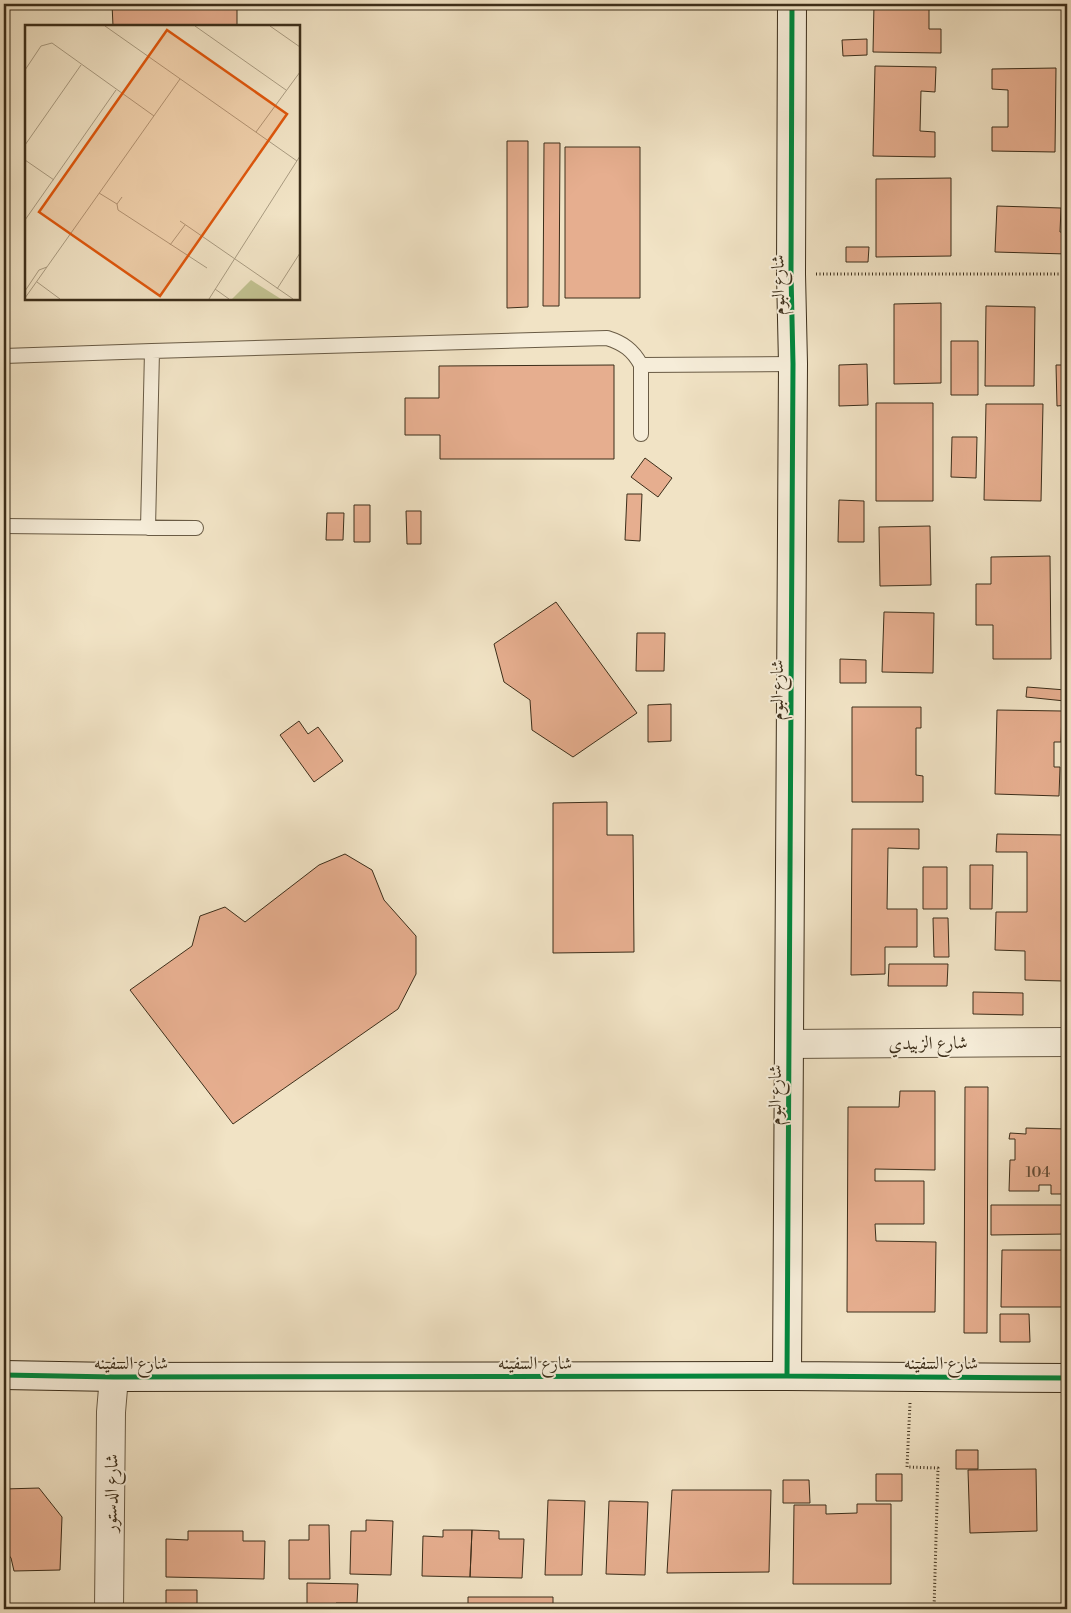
<svg xmlns="http://www.w3.org/2000/svg" width="1071" height="1613" font-family="'Libre Bodoni',Amiri,serif">
<style>
.building{fill:#e6ae8f;stroke:#3c2e1a}
.lines{fill:none;stroke-linecap:round;stroke-linejoin:round}
.lane-casing{stroke:#695b45;stroke-width:16}
.street-casing{stroke:#695b45;stroke-width:30}
.secondary-casing{stroke:#3c2e1a;stroke-width:30}
.path{stroke:#3c2e1a;stroke-width:3;stroke-dasharray:1 2.5;stroke-linecap:butt}
.lane{stroke:#f6edd9;stroke-width:14}
.street{stroke:#f6edd9;stroke-width:28}
.secondary{stroke:#f6edd9;stroke-width:28}
.cycleway-casing{stroke:#f6edd9;stroke-width:8}
.cycleway{stroke:#00873e;stroke-width:5}
.labels{text-anchor:middle;stroke-width:4;stroke-linejoin:round;paint-order:stroke}
.number-label{font-size:15px;fill:#664e37}
.street-label{font-size:18px;fill:#3c2e1a;stroke:#f6edd9}
.inset-road{fill:none;stroke:#a99b81;stroke-width:1}
.view{fill:#df570d;fill-opacity:0.15;stroke:#df570d;stroke-width:2.5}
.inset-edge{fill:none;stroke:#3c2e1a;stroke-width:2.5}
</style>
<rect width="100%" height="100%" fill="#f1e3c5"/>
<filter id="stains"><feTurbulence type="fractalNoise" baseFrequency=".004" numOctaves="4"/><feColorMatrix values="0 0 0 0 .2 0 0 0 0 .09 0 0 0 0 .02 0 0 0 .5 -.17"/></filter>
<radialGradient id="worn" r=".72"><stop offset=".6" stop-color="#630" stop-opacity="0"/><stop offset="1" stop-color="#630" stop-opacity=".3"/></radialGradient>
<!-- building -->
<path class="building" d="M112,4H237V26H113Z
M874,4H929V29H941V53L873,52Z
M867,39V55L843,56L842,40Z
M875,66L936,67L935,92L921,91L920,131L935,132V157L873,156Z
M1056,68L1055,152L992,151V127H1008V90L992,89V69Z
M507,141H528V307L507,308Z
M544,143H560L559,306H543Z
M565,147H640V298H565Z
M951,178V256L876,257V179Z
M997,206L1061,208L1060,232L1067,233V254L995,252Z
M846,247H869L868,262H846Z
M941,303V383L894,384V304Z
M986,306L1035,307L1034,386H985Z
M951,341H978V395H951Z
M867,364L868,405L839,406V365Z
M614,365V459H440V435H405V398H439V366Z
M1056,365H1067V405L1057,406Z
M876,403H933V501H876Z
M986,404H1043L1041,501L984,500Z
M952,437H977L976,478L951,477Z
M645,458L672,478L658,497L631,477Z
M627,494H642L640,541L625,540Z
M839,500L864,501V542H838Z
M354,505H370V542H354Z
M406,511H421V544H407Z
M327,513H344L343,540H326Z
M930,526L931,585L880,586L879,527Z
M1050,556L1051,659H993V625H976V584H991V557Z
M556,602L637,713L573,757L532,730L530,700L504,682L494,644Z
M884,612L934,613L933,673L882,672Z
M637,633H665L664,671H636Z
M840,659L866,660V683H840Z
M1027,687L1066,690L1065,701L1026,697Z
M671,704V741L648,742V705Z
M852,707H921V728H916V775L923,776V802H852Z
M997,710L1062,711L1061,742H1054V767H1060L1059,796L995,794Z
M299,721L308,734L318,727L343,761L314,782L280,735Z
M607,802V835H633L634,952L553,953V803Z
M852,829H919V849L888,848L887,909H917V947H885V974L851,975Z
M997,834L1065,835L1063,981L1025,980V951L995,950L996,912H1027V852H996Z
M345,854L372,870L384,900L416,936V974L398,1009L233,1124L130,990L192,946L200,916L225,907L245,922L319,865Z
M970,865H993L992,909H970Z
M923,867H947V909H923Z
M933,918H948L949,957H934Z
M889,964H948L947,986H888Z
M973,992L1023,993V1015L973,1014Z
M965,1087H988L987,1333H964Z
M900,1091H935V1170L875,1169V1181H924V1224H875L876,1241L936,1242L935,1312H847L848,1107H899Z
M1026,1128L1067,1129V1194H1051V1185H1039V1191H1009L1010,1160H1015V1139H1009L1010,1133L1026,1134Z
M991,1205H1067V1234L991,1235Z
M1002,1250H1067V1307H1001Z
M1000,1314H1029L1030,1342H1000Z
M956,1450H978V1469H956Z
M1036,1469L1037,1531L970,1533L968,1470Z
M876,1474H902V1501H876Z
M783,1480H809L810,1503H783Z
M39,1488L62,1517L60,1570L14,1571L11,1558L4,1549V1489Z
M672,1490H771L769,1572L667,1573Z
M548,1500L585,1501L582,1575H545Z
M609,1501L648,1502L645,1575L606,1574Z
M857,1504H891V1584H793L794,1505H826V1514L857,1513Z
M366,1520L393,1521L391,1575L350,1574L351,1531H366Z
M309,1525H329L330,1579H289V1540H309Z
M443,1530H472L470,1577L422,1576L423,1536L443,1537Z
M472,1530L499,1531V1539H524L522,1578L470,1577Z
M188,1531H243V1541H265L264,1579L166,1577V1539L188,1540Z
M307,1583L358,1584L357,1603H336L335,1609H307Z
M166,1590H197V1609H166Z
M468,1597H553V1609H468Z
M668,1607L708,1608V1609H668Z
M729,1608H769V1609H729Z"/>
<g class="lines">
<defs>
<path id="lane" d="M4,356L152,351L607,338C623,343 633,350 641,365V434
M641,365L793,364
M4,526L196,528
M148,528L152,351"/>
<path id="street" d="M789,1044L1067,1042
M109,1609L111,1412L114,1377"/>
<path id="secondary" d="M4,1375L114,1377L787,1376L1067,1378
M787,1376L793,364L791,274L792,4"/>
</defs>
<!-- lane casing -->
<use href="#lane" class="lane-casing"/>
<!-- street casing -->
<use href="#street" class="street-casing"/>
<!-- secondary casing -->
<use href="#secondary" class="secondary-casing"/>
<!-- path -->
<path class="path" d="M816,274H1067
M910,1403L907,1467L938,1468L934,1609"/>
<!-- lane -->
<use href="#lane" class="lane"/>
<!-- street -->
<use href="#street" class="street"/>
<!-- secondary -->
<use href="#secondary" class="secondary"/>
<defs>
<path id="cycleway" d="M4,1375L114,1377L787,1376L1067,1378
M787,1376L793,364L791,274L792,4"/>
</defs>
<!-- cycleway casing -->
<use href="#cycleway" class="cycleway-casing"/>
<!-- cycleway -->
<use href="#cycleway" class="cycleway"/>
</g>
<g class="labels">
<!-- number labels -->
<g class="number-label">
<text x="1038" y="1177">104</text>
</g>
<!-- street labels -->
<g class="street-label">
<text transform="translate(778 285) rotate(-91)" y="6">شارع البوم</text>
<text transform="translate(777 690) rotate(-90)" y="6">شارع البوم</text>
<text transform="translate(928 1043) rotate(-1)" y="6">شارع الزبيدي</text>
<text transform="translate(775 1095) rotate(-90)" y="6">شارع البوم</text>
<text x="131" y="1369">شارع السفينه</text>
<text x="535" y="1369">شارع السفينه</text>
<text x="941" y="1369">شارع السفينه</text>
<text transform="translate(111 1493) rotate(-89)" y="6">شارع الدستور</text>
</g>
</g>
<!-- overview -->
<g transform="translate(25 25)">
<rect width="275" height="275" fill="#f1e3c5"/>
<path d="M226,255L256,274H207Z" fill="#c1c190"/>
<path class="inset-road" d="M80,1L272,136M170,1L261,65M245,1L275,22M0,45L16,21L27,18L129,91M231,107L275,47M0,120L56,40M0,135L29,155M74,168L92,179M97,172L92,179L93,185L182,243M0,195L91,65M155,196L268,274M145,220L160,200M12,257L35,274M190,264L204,274M252,264L275,228M0,266L14,245L22,242M0,273L155,54M184,274L275,131"/>
<path class="view" d="M142,5L262,89L135,271L14,187Z"/>
<rect width="275" height="275" class="inset-edge"/>
</g>
<!-- margin -->
<rect width="1071" height="1613" fill="none" stroke="#f1e3c5" stroke-width="20"/>
<rect x="5" y="5" width="1061" height="1603" fill="none" stroke="#3c2e1a" stroke-width="2.5"/>
<rect x="10" y="10" width="1051" height="1593" fill="none" stroke="#3c2e1a"/>
<rect width="100%" height="100%" filter="url(#stains)"/>
<rect width="100%" height="100%" fill="url(#worn)"/>
</svg>
